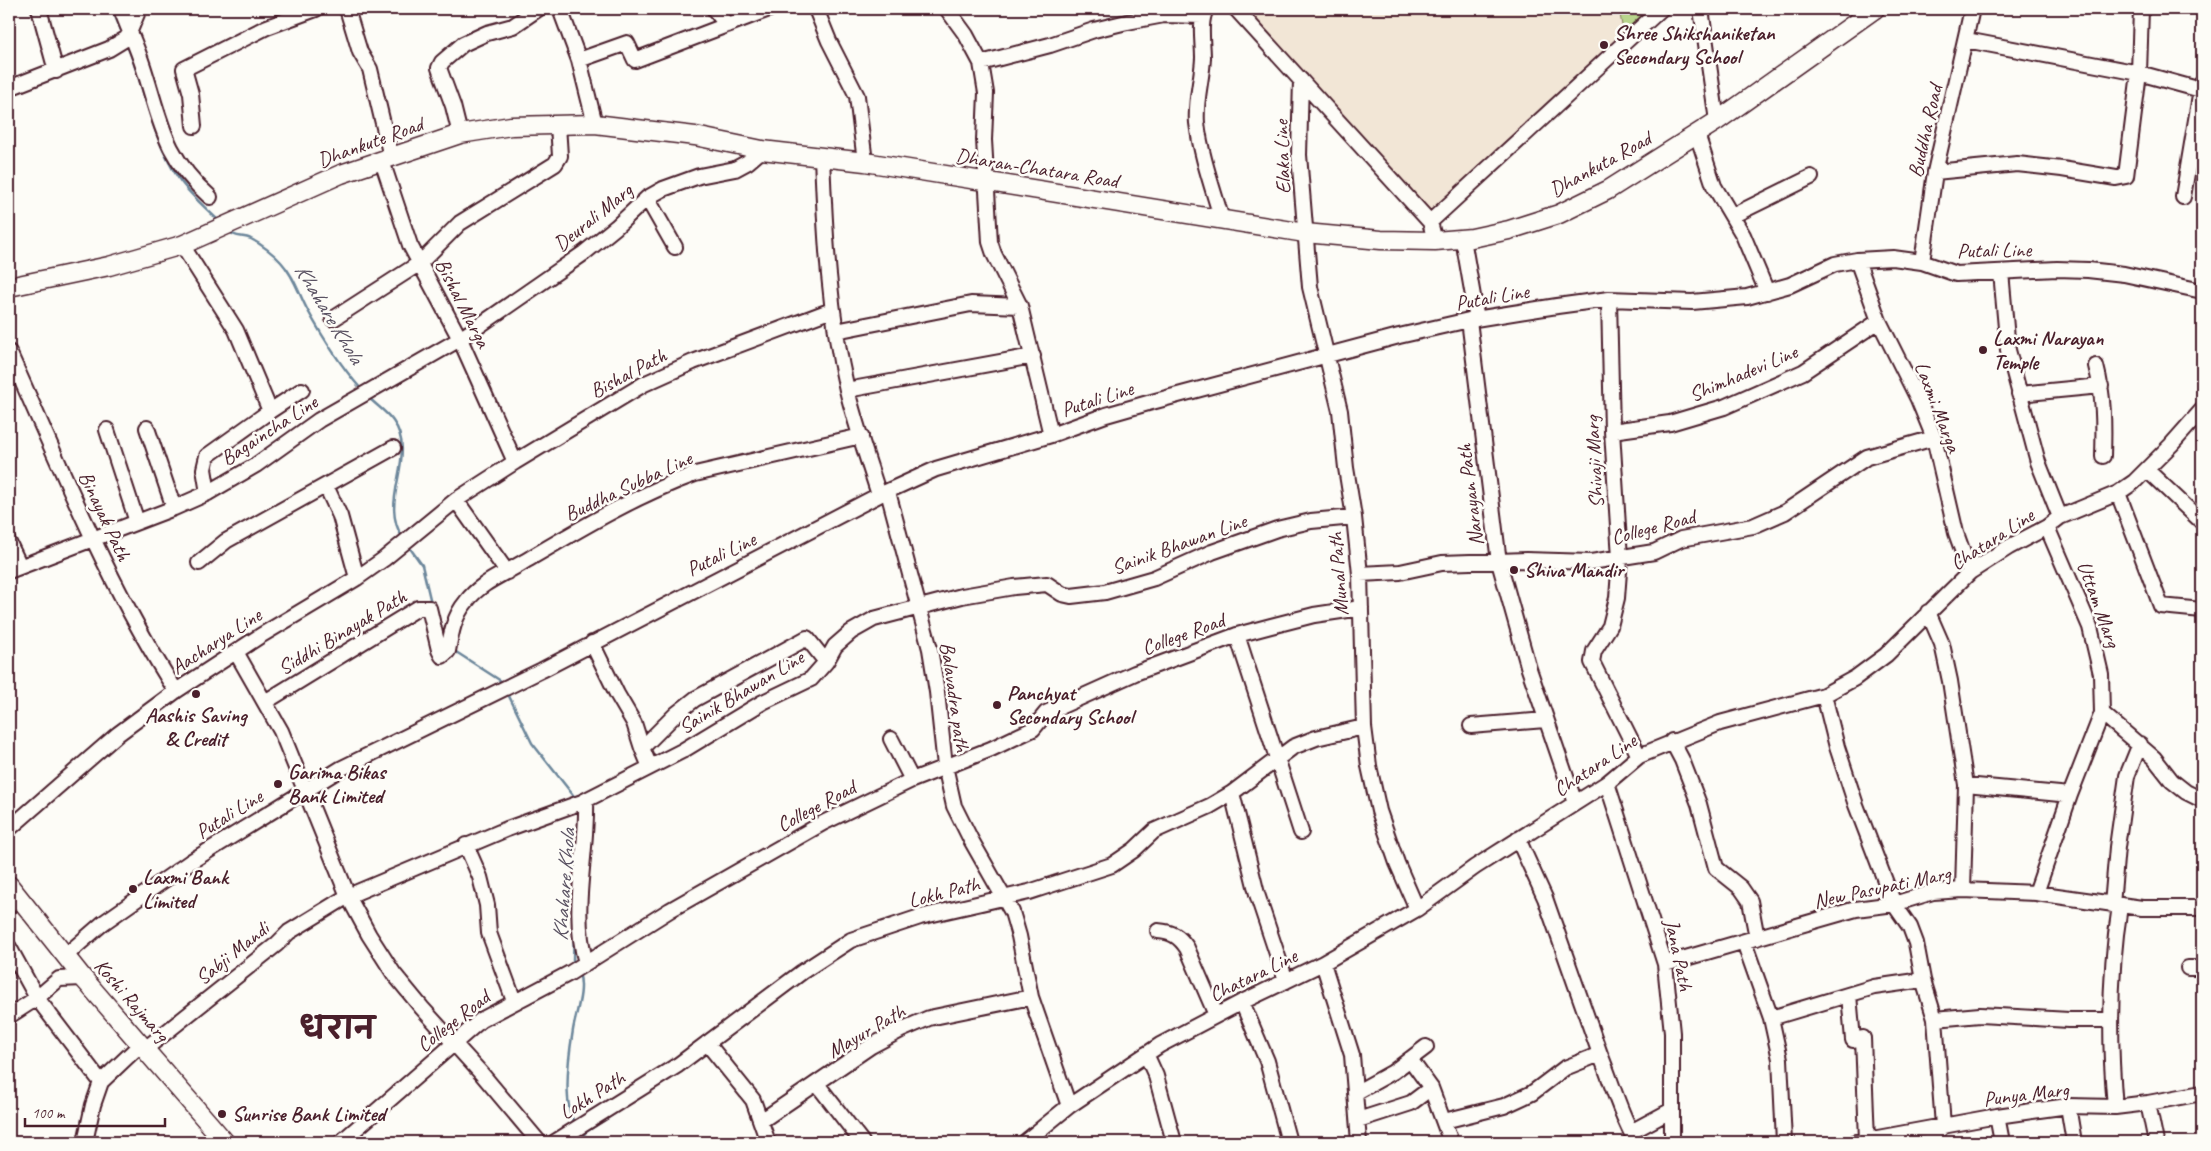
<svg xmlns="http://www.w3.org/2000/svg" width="2211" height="1151" font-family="Caveat,'Playpen Sans Deva',sans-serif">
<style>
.built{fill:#f2e6d6}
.green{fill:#b9d58d;stroke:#827a5c}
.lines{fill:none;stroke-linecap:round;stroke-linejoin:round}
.stream{stroke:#6d879b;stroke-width:2.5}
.minor-casing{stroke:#4a1f2b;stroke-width:18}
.major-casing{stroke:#4a1f2b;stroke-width:21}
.minor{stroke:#fdfcf7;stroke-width:14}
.major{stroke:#fdfcf7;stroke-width:18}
.poi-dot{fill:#4a1f2b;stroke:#fdfcf7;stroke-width:2}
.labels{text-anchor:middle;stroke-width:5;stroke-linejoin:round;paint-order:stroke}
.poi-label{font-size:21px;font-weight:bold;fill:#4a1f2b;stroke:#fdfcf7;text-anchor:start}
.street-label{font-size:21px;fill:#4a1f2b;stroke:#fdfcf7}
.water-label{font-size:22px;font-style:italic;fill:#5b5363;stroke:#fdfcf7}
.town-label{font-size:31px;font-weight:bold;fill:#4a1f2b;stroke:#fdfcf7}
</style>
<rect width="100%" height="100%" fill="#fdfcf7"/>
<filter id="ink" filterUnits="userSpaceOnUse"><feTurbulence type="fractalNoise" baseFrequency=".02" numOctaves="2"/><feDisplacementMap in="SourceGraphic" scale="10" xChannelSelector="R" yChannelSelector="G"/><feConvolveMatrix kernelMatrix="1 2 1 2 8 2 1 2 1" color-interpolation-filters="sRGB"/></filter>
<g filter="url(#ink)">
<!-- built -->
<path class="built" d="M1236,9H1619L1625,42L1430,222Z"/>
<!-- green -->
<path class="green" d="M1619,9H1661L1625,42Z"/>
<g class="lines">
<!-- stream -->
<path class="stream" d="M112,9L123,35
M126,43C145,87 151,138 179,179C190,195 205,207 219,221
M230,232C235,238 244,235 251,239C261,244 274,254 281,262C294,276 299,294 307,309C323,338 340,365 361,389
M368,397C376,405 387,412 393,421C419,456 377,501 403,538
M407,544L422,565L431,603
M453,650L501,681L503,685
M507,692L532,743L577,800
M574,929L573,960L575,966
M686,1067L696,1060
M575,1124C562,1103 569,1054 573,1030C576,1012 585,990 579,973
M580,1131L591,1142
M583,1134L676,1074"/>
<defs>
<path id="minor" d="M39,9L56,71
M121,9C128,28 137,47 143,66C161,121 163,155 210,197
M347,9L360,52L370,69L391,157
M560,9L579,60L595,124
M714,9L727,25
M816,9L829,41L857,96L865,162
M947,9L966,35L981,63L986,93L984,140L990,242L994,254L1020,306L1051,435
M1206,9C1199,23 1203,42 1203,58C1202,80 1195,101 1197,123C1201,156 1213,189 1222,220
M1236,9L1430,222L1435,241
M1701,9L1717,121
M1966,40L2139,73L2201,90L2202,83
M579,60L627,43L635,60L769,9
M981,63L1050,45L1094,30L1127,22L1164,15L1202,16
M1301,80L1299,155L1310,287L1340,411L1346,468L1354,517L1360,574L1364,727L1369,766L1379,811L1397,863L1417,909
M9,88L109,49L127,38L139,9
M194,126L191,94L184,69L267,27L316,9
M460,134L453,106L439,68L442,62L463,44L487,33L513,26L538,9
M1697,134L1714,186L1743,235L1767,292
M822,156C825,235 829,313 847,390C856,426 868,460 879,495
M382,161L410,245L460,339L515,462
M1935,172L2017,164L2062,169L2116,178L2126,176L2139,73L2141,9
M2183,197L2201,90
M647,198L675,247
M1732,216L1811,177
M1430,222L1661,9
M1463,239L1477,319
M182,245L236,330L270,411L207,456L204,469L208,493
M1857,260L1879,321L1918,399L1934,438L1956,533L1970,572
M1922,262L1935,172L1972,9
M2001,272L2008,350L2038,462L2060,517
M1609,299L1612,431L1620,558L1617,598L1610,626L1594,651L1592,662L1639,756
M333,319L420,263L460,223L555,164L560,156L558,125
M1469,320L1499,562L1529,669L1575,803
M836,331L971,304L1020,306
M9,352C61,467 108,585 176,691
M2096,366C2104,396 2104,425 2103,456
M847,390L1033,356
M2019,394L2101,386
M270,411L302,390
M147,428L174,508
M107,430L137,522
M1612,431L1670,423L1724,407L1803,372L1879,321
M2147,470L2202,522
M326,486L340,516L357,578
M888,492L930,649L937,692L945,766L954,806L971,840L1012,912L1019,936L1031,997L1069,1106
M2118,493L2161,606L2202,610
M456,500L507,572
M2047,527L2090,627L2101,674L2102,713L2154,758L2172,781L2186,792L2202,800
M9,543L20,566
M199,563L226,541L393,448
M9,571L174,508L208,493L256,465L319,420L460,339L584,253L616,227L647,198L663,189L699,176L735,169L748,162L762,150
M1360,574L1400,572L1442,563L1526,560L1591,562L1654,552L1681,539L1753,526L1785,512L1867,457L1934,438
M1928,612L1942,644L1950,681L1966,785L1963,890
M1237,635L1301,832
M592,643L617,694L634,723L642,748
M236,652L281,731L348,896L369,935L394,974L422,1008L481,1073L539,1142
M1824,695L1837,747L1856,805L1894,904L1910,927L1916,943L1923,980L1935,1019L1943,1126L1929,1142
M265,702L418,608H429L439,650L442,656L448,651C451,634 454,616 466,602C480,583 502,575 522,563C578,530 634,496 695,474L861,436
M1471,726L1545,720
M891,739L912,780
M1672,741L1682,760L1699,804L1716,868L1741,888L1750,901L1757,938
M650,767L642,748L676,714L695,699L807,638L826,662
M1607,783L1665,964L1672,1033V1142
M1966,785L2070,795
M1232,793L1257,894L1286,981
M586,800C588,855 570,909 586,963
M9,829L118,734L176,691L260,636L357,578L384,559L456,500L515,462L644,384L693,362L832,310
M466,845L480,877L487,905L489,933L514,1001
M2036,893L2070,795L2102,713
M2112,905L2117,847L2127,776L2140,744
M9,906L18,897
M1158,931C1172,932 1179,936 1187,948L1216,1015
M1744,942L1771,1018L1780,1059L1784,1142
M9,947L37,998L101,1082
M65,956L103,923L190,862L342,768L542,670L879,495L936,469L1051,435L1106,415L1148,403L1399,336L1469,320L1557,306L1609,299L1692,302L1747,297L1790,285L1835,264L1857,260L1893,258L1922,262L1956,274L2057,269L2088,270L2124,274L2202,291
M1323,963L1352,1055L1359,1142
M1665,964L1856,909L1894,904L1933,892L1963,890L2036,893L2142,908H2202
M2188,968H2202
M1849,995L1853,1040L1863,1038L1867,1140
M1242,1002L1267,1061L1289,1142
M9,1016L37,998L59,979L83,978
M1771,1018L1874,987L1923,980
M1935,1019L1980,1015L2069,1020H2109
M707,1043L753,1100L768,1142
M145,1049L277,944L289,932L348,896L507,829L582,802L682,751L763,702L811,679L826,662L835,646L851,632L874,619L962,596L1014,587L1047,584L1062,594L1071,596L1105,592L1154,578L1212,552L1277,529L1311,521L1354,517
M1146,1054L1156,1076L1174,1142
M1600,1054C1611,1080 1618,1107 1631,1132L1672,1110
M1410,1059L1431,1088
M101,1082L141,1044
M817,1084L862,1142
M1357,1092L1393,1072L1426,1047
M2148,1103L2156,1142
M2068,1106L2074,1142
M2115,1107C2109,1039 2109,973 2120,906
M1997,1116L2002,1142
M1358,1120L1411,1103L1431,1088L1451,1142
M761,1121L871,1046L901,1030L929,1018L1031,997
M1444,1121L1504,1106L1532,1093L1565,1068L1600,1054L1545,898L1518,839
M85,1142L93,1105L101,1082
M341,1142L481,1020L570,973L670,910L823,823L912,780L991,749L1033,729L1046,713L1135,673L1237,635L1271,626L1314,615L1361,608
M555,1142L678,1065L802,972L851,940L920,917L1029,892L1112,865L1134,850L1154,831L1210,806L1232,793L1293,747L1316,738L1364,727
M1025,1142L1069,1106L1160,1045L1242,1002L1323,963L1417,909L1475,867L1607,783L1639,756L1720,723L1824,695L1855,678L1886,655L1970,572L2009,547L2047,527L2060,517L2118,493L2134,482L2171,445L2202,410
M1856,1142L1997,1116L2068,1106L2115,1107L2148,1103L2202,1093"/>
<path id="major" d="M9,287L109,266L182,245L341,174L460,134L511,126L595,124L695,136L762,150L865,162L1305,233L1381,240L1435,241L1472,238L1509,230L1559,214L1608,190L1717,121L1875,9
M9,885L83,978L225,1142"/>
</defs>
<!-- minor casing -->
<use href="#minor" class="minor-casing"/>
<!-- major casing -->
<use href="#major" class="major-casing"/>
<!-- minor -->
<use href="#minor" class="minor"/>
<!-- major -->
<use href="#major" class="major"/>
</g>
</g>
<!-- markers -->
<g class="poi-dot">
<circle cx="1604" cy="45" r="5"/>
<circle cx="1983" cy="350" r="5"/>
<circle cx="1514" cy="570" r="5"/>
<circle cx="196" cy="694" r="5"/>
<circle cx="997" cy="705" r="5"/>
<circle cx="278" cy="784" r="5"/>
<circle cx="133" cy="889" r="5"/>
<circle cx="222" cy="1114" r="5"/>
</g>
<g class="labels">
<!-- poi labels -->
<g class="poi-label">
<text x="1614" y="40">Shree Shikshaniketan<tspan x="1614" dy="24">Secondary School</tspan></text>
<text x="1993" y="345">Laxmi Narayan<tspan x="1993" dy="24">Temple</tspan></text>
<text x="1524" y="577">Shiva Mandir</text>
<text x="1007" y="700">Panchyat<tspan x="1007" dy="24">Secondary School</tspan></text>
<text x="196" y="722" text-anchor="middle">Aashis Saving<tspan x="196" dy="24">&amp; Credit</tspan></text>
<text x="288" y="779">Garima Bikas<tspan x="288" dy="24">Bank Limited</tspan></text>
<text x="143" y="884">Laxmi Bank<tspan x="143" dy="24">Limited</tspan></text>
<text x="232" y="1121">Sunrise Bank Limited</text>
</g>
<!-- street labels -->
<g class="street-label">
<text transform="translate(1925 131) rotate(-77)" y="7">Buddha Road</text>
<text transform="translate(370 142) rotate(-20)" y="7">Dhankute Road</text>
<text transform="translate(1282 157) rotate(-92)" y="7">Elaka Line</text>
<text transform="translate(1600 164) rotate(-29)" y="7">Dhankuta Road</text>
<text transform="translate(1037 168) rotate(9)" y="7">Dharan-Chatara Road</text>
<text transform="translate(593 217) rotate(-39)" y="7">Deurali Marg</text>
<text transform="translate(1994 250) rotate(-1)" y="7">Putali Line</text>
<text transform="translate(1492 297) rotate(-10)" y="7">Putali Line</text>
<text transform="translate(463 303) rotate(63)" y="7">Bishal Marga</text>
<text transform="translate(628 373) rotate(-28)" y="7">Bishal Path</text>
<text transform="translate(1743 373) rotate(-23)" y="7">Shimhadevi Line</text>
<text transform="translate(1097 399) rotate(-18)" y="7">Putali Line</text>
<text transform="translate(1938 407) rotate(69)" y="7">Laxmi Marga</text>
<text transform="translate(269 430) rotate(-33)" y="7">Bagaincha Line</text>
<text transform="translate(1594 462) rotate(-93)" y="7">Shivaji Marg</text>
<text transform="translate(628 486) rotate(-25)" y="7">Buddha Subba Line</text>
<text transform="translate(1470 495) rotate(-97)" y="7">Narayan Path</text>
<text transform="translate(105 516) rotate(65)" y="7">Binayak Path</text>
<text transform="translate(1653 527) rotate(-15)" y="7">College Road</text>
<text transform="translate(1992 539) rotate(-33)" y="7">Chatara Line</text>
<text transform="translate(1179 544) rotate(-20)" y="7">Sainik Bhawan Line</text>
<text transform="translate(721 554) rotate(-26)" y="7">Putali Line</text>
<text transform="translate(1338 574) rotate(-94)" y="7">Munal Path</text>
<text transform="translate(2099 604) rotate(70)" y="7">Uttam Marg</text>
<text transform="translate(342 632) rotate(-31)" y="7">Siddhi Binayak Path</text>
<text transform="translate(1183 634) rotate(-20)" y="7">College Road</text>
<text transform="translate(216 641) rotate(-33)" y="7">Aacharya Line</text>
<text transform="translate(741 692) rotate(-31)" y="7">Sainik Bhawan Line</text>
<text transform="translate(955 697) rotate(82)" y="7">Balavadra path</text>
<text transform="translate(1595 765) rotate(-34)" y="7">Chatara Line</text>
<text transform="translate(816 806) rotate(-28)" y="7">College Road</text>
<text transform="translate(229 814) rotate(-32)" y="7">Putali Line</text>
<text transform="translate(1882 887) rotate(-12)" y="7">New Pasupati Marg</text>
<text transform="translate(944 892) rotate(-14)" y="7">Lokh Path</text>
<text transform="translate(232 953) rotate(-39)" y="7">Sabji Mandi</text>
<text transform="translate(1679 955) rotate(78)" y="7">Jana Path</text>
<text transform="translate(1253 975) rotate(-26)" y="7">Chatara Line</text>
<text transform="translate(132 1000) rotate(49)" y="7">Koshi Rajmarg</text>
<text transform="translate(453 1021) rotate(-38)" y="7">College Road</text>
<text transform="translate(866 1031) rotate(-30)" y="7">Mayur Path</text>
<text transform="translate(2026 1094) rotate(-7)" y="7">Punya Marg</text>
<text transform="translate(592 1095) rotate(-32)" y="7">Lokh Path</text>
</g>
<!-- water labels -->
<g class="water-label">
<text transform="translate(330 313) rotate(59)" y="8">Khahare Khola</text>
<text transform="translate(563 885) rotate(-86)" y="8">Khahare Khola</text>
</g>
<!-- town labels -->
<g class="town-label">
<text x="337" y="1039">धरान</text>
</g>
</g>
<!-- margin -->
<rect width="2211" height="1151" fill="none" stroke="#fdfcf7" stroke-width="30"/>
<rect x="15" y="15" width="2181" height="1121" fill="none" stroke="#4a1f2b" stroke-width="2" filter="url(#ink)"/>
<!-- scale -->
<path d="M25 1118v8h140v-8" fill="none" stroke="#4a1f2b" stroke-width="2.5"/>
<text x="32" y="1118" font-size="15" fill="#4a1f2b" stroke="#fdfcf7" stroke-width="4" paint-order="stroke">100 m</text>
</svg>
